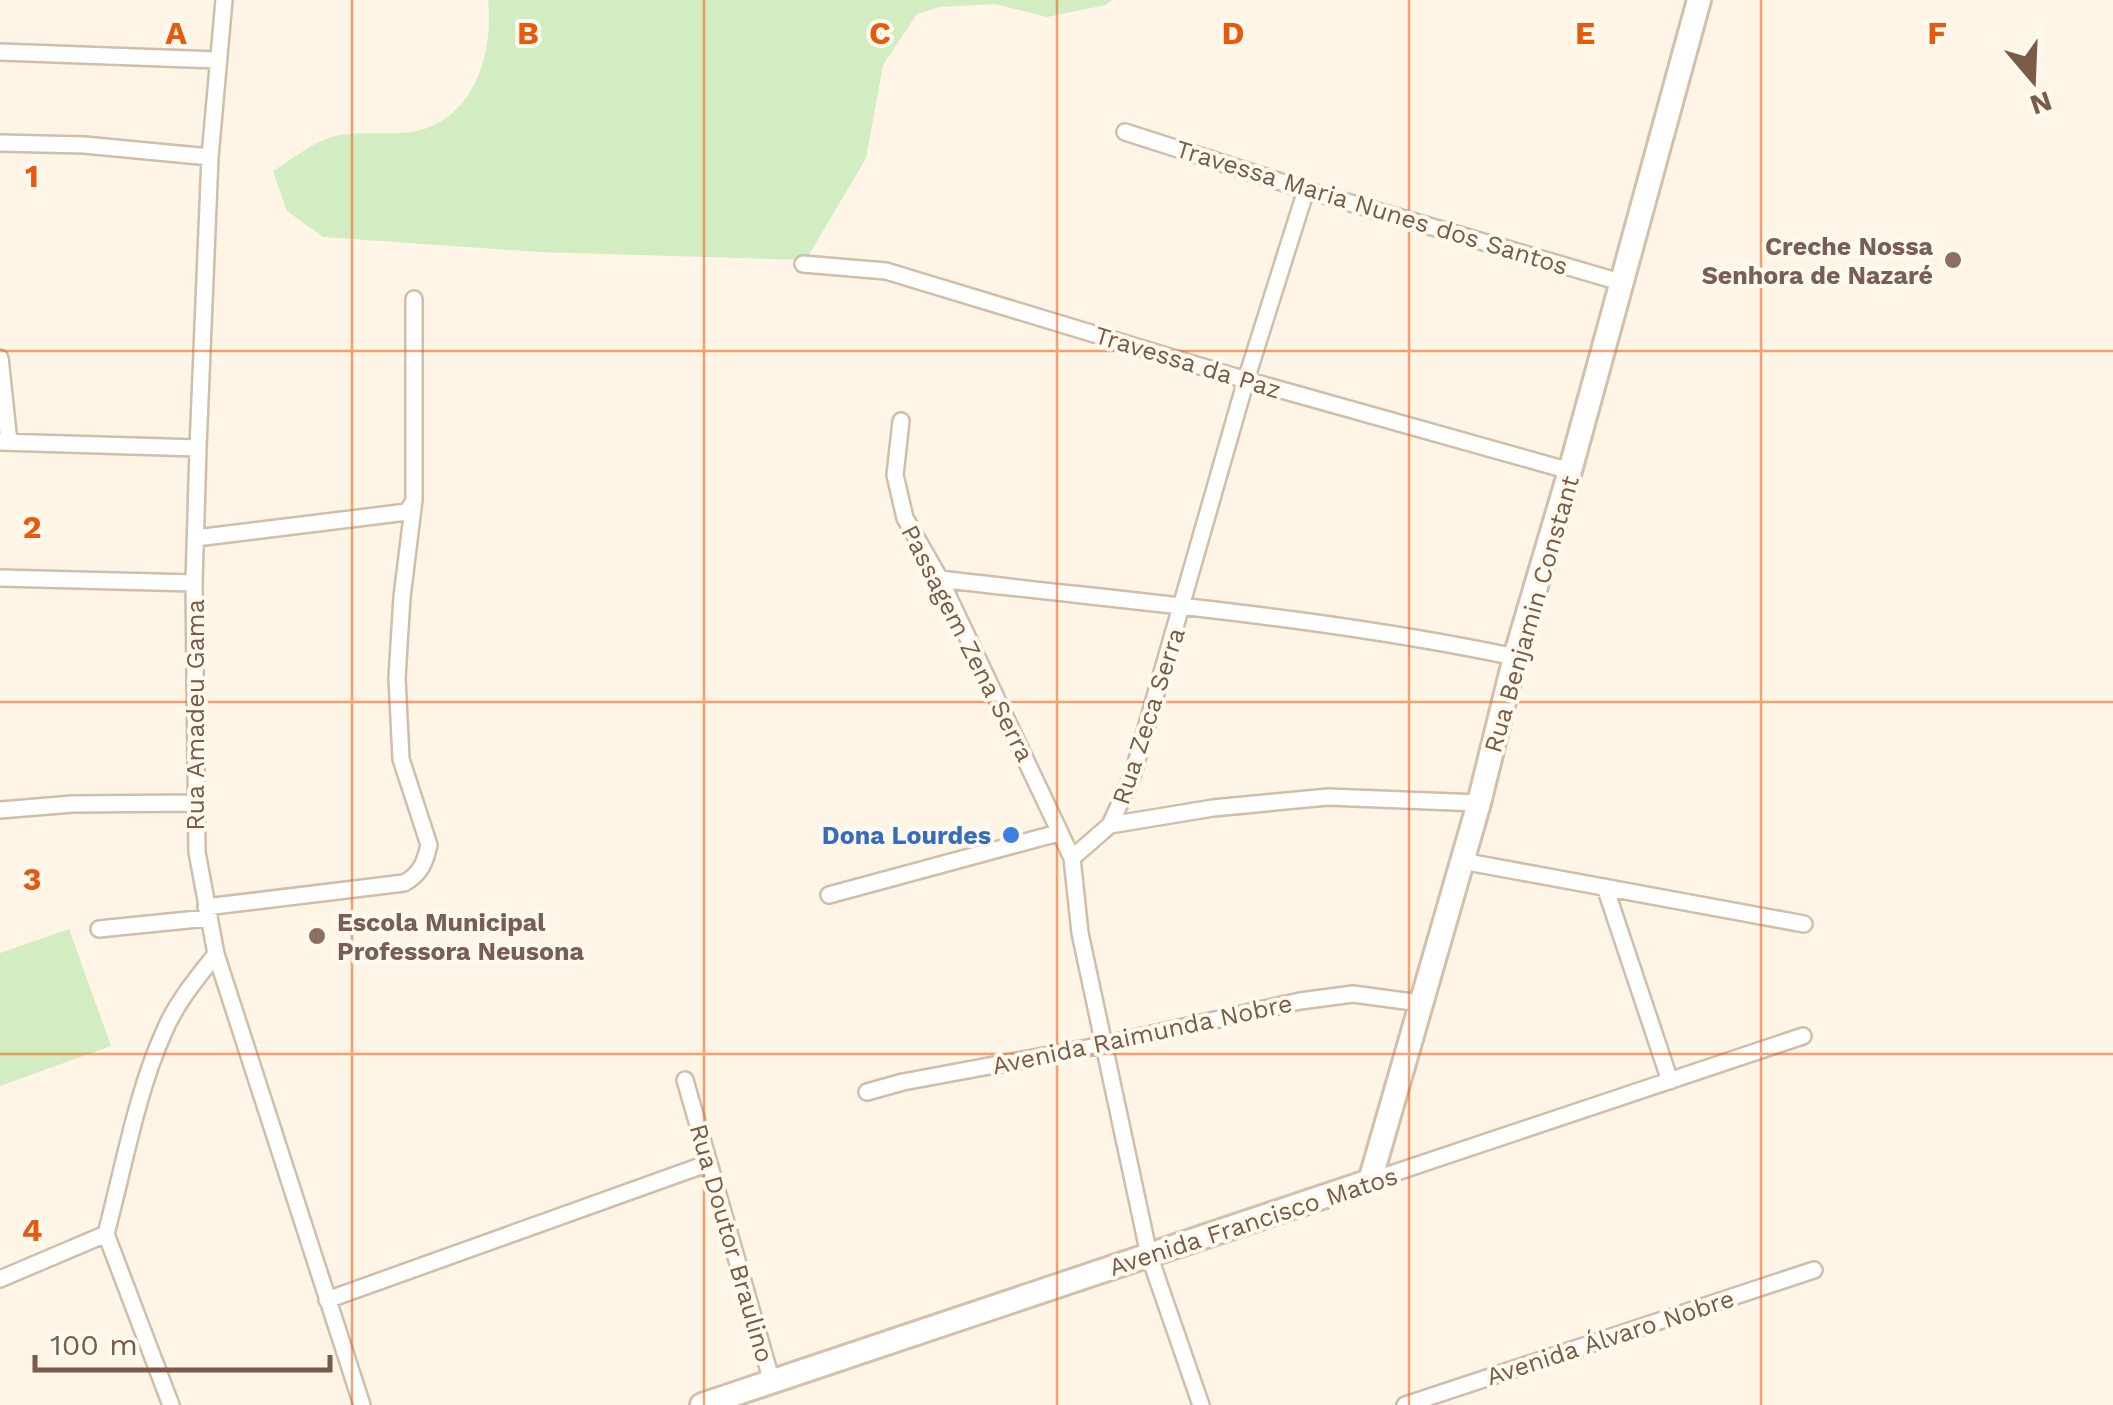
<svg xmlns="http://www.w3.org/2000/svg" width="2113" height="1405" font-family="'Work Sans',sans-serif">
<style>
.green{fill:#d2edc2}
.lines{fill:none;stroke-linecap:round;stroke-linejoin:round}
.street-casing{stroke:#d1bdaa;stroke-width:20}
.secondary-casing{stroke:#d6bfaa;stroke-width:28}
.street{stroke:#fff;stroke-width:15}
.secondary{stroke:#fff;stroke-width:22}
.grid{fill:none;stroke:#e8590c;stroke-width:2.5;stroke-opacity:0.55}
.education-dot{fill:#8d6e63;stroke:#fff9ee;stroke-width:4}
.shop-dot{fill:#3f7fe0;stroke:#fff9ee;stroke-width:4}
.labels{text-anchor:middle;stroke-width:8;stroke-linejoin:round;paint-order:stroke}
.street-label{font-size:25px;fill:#795b48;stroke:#fff9ee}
.education-label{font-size:25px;font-weight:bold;fill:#785e54;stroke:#fff9ee;text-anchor:end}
.shop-label{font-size:25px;font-weight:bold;fill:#366cbe;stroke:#fff9ee;text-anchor:end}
.grid-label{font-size:32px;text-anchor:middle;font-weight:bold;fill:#e8590c;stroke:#fff9ee;stroke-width:8;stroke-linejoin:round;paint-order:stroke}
</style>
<rect width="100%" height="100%" fill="#fef5e6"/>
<!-- green -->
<path class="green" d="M488,0H1112L1106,5L1047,17L995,4L939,7L917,14L883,65L866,158L806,260L539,252L323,237L287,211L273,171C290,161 307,146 326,139C350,129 384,136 411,132C473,122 494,55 488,0Z
M69,929L111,1046L0,1086V953Z"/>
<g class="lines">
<defs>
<path id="street" d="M224,0L210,157L198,448L194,583L197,852L216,954L362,1405
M0,52L217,60
M1125,132L1306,190L1620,282
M0,143L84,145L210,157
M803,264L886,271L1246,380L1570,471
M0,358L9,442
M901,421L895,475L905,518L940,579L1072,858
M0,442L198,448
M196,538L407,512L414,501
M0,578L194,583
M940,579C1132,602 1325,617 1515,657
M0,810L73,804L194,803
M1110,825L1213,808L1328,797L1479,803
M1462,861L1804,924
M1605,887L1670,1081
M829,895L1058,833
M206,907L404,883C421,874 425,862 429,845L401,759L397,678L402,597L414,500V299
M99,929L208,918
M685,1080L772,1382
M867,1092L903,1082L1103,1045L1300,1001L1353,994L1420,1003
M1370,1181L1803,1036
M106,1234C123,1170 137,1091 164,1032C176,1003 197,978 216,954
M106,1234L171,1405
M0,1279L106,1234
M327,1300L709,1163
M1201,1405L1149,1255L1080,933L1072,858L1110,825L1132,777L1246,380L1306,190
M1405,1405L1814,1270"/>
<path id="secondary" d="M702,1405L1370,1181L1479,803L1515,657L1570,471L1699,0"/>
</defs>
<!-- street casing -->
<use href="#street" class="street-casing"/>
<!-- secondary casing -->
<use href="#secondary" class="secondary-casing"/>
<!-- street -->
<use href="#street" class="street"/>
<!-- secondary -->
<use href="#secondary" class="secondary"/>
</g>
<!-- grid -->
<path class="grid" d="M352,0V1405M704,0V1405M1057,0V1405M1409,0V1405M1761,0V1405M0,351H2113M0,702H2113M0,1054H2113"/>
<!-- markers -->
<g class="education-dot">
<circle cx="1953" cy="260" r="10"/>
<circle cx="317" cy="936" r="10"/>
</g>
<circle class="shop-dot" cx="1011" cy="835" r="10"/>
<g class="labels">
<!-- street labels -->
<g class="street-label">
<text transform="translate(1372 207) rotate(17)" y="9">Travessa Maria Nunes dos Santos</text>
<text transform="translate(1188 362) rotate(17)" y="9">Travessa da Paz</text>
<text transform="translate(1531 614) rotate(-74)" y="9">Rua Benjamin Constant</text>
<text transform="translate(968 643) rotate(63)" y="9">Passagem Zena Serra</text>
<text transform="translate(195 715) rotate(-90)" y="9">Rua Amadeu Gama</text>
<text transform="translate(1148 716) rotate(-72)" y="9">Rua Zeca Serra</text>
<text transform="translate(1142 1034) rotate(-12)" y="9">Avenida Raimunda Nobre</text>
<text transform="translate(1253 1221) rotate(-18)" y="9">Avenida Francisco Matos</text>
<text transform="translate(732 1243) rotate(74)" y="9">Rua Doutor Braulino</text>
<text transform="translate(1610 1337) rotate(-18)" y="9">Avenida Álvaro Nobre</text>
</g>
<!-- education labels -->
<g class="education-label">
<text x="1933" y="255">Creche Nossa<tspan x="1933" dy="29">Senhora de Nazaré</tspan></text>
<text x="337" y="931" text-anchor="start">Escola Municipal<tspan x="337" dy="29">Professora Neusona</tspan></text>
</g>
<!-- shop labels -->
<g class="shop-label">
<text x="991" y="844">Dona Lourdes</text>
</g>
</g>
<g class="grid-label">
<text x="176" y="44">A</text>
<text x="528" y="44">B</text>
<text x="880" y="44">C</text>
<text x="1233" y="44">D</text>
<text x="1585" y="44">E</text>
<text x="1937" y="44">F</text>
<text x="32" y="187">1</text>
<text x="32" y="538">2</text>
<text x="32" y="890">3</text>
<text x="32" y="1241">4</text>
</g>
<!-- north arrow -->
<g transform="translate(2033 80) rotate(161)" stroke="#fff9ee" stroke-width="8" paint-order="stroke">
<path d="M0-8L18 38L0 25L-18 38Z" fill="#795b48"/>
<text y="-15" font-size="28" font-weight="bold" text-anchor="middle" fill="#795b48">N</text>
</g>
<!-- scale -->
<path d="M35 1355v15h295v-15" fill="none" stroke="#795b48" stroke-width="5"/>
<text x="50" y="1355" font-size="30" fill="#795b48" stroke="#fff9ee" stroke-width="8" paint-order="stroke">100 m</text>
</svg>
